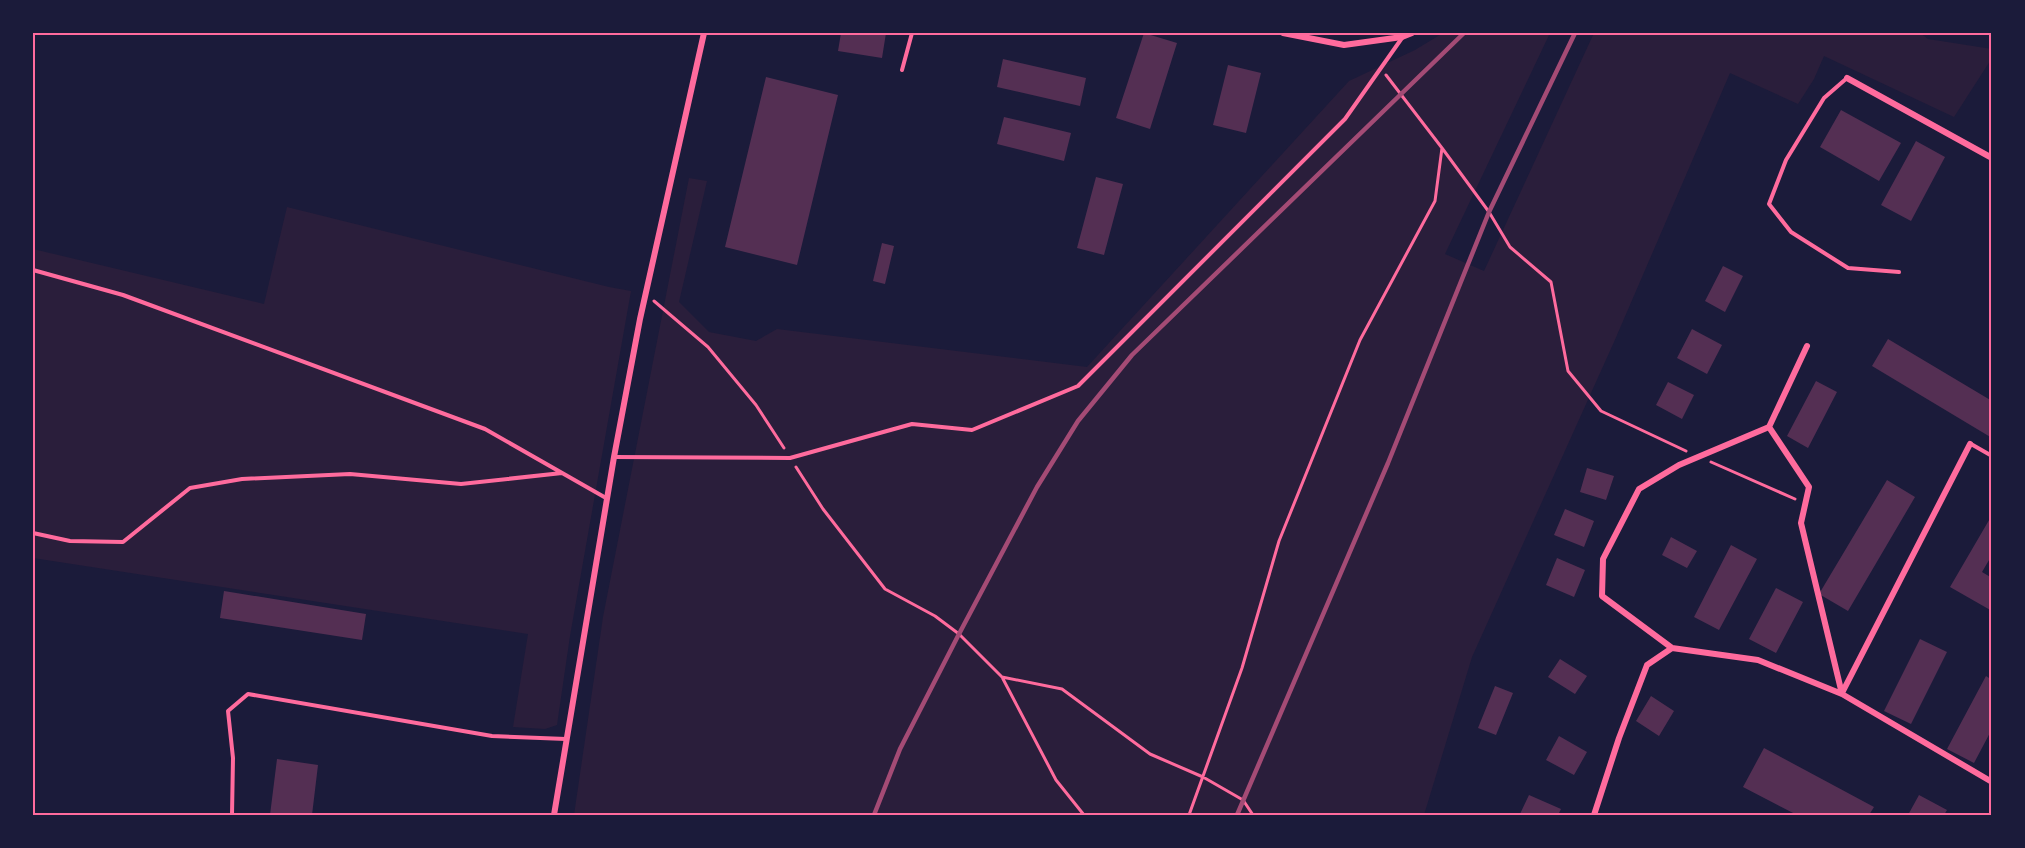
<svg xmlns="http://www.w3.org/2000/svg" width="2025" height="848" font-family="'Noto Sans',sans-serif">
<style>
.green{fill:#2a1e3b}
.building{fill:#542f53}
.lines{fill:none;stroke-linecap:round;stroke-linejoin:round}
.path{stroke:#ff6b9d;stroke-width:3}
.service{stroke:#ff6b9d;stroke-width:4}
.minor{stroke:#ff6b9d;stroke-width:6}
.rail{stroke:#a44b75;stroke-width:4.5}
.neatline{fill:none;stroke:#ff6b9d;stroke-width:2}
</style>
<rect width="100%" height="100%" fill="#1b1b3a"/>
<!-- green -->
<path class="green" d="M1443,33H1550L1445,254L1484,271L1594,33H1920L1928,39L1992,49V58L1954,117L1824,56L1814,79L1798,104L1730,73L1614,342L1472,657L1424,815H574L603,617L689,178L707,181L679,302L709,332L756,341L777,329L1087,367L1349,81L1415,50Z
M287,207L609,287L631,291L570,636L557,725L545,729L513,727L528,634L33,558V249L264,304Z"/>
<!-- building -->
<path class="building" d="M841,33H886L882,58L838,51Z
M1144,33L1177,43L1150,129L1116,118Z
M1003,59L1086,78L1080,106L997,87Z
M1228,65L1261,73L1246,133L1213,125Z
M766,77L838,95L797,265L725,247Z
M1841,110L1901,143L1879,181L1820,147Z
M1004,117L1071,133L1064,161L997,144Z
M1916,141L1945,157L1911,221L1881,205Z
M1096,177L1123,184L1104,255L1077,248Z
M882,243L894,246L885,284L873,281Z
M1723,266L1743,276L1725,312L1705,301Z
M1692,329L1722,345L1707,374L1677,358Z
M1888,339L1992,401V438L1872,366Z
M1816,381L1837,392L1808,448L1787,436Z
M1668,382L1694,395L1682,419L1656,405Z
M1587,468L1614,476L1606,500L1580,492Z
M1887,480L1915,497L1848,611L1819,594Z
M1565,509L1594,521L1584,547L1554,535Z
M1992,515V555L1982,572L1992,578V611L1950,587Z
M1671,537L1697,551L1687,568L1662,555Z
M1731,545L1757,559L1719,630L1694,617Z
M1557,558L1585,570L1574,597L1546,585Z
M1776,588L1803,602L1776,653L1749,639Z
M224,591L366,614L362,640L220,618Z
M1920,639L1947,652L1911,724L1884,711Z
M1560,659L1587,676L1575,694L1548,677Z
M1986,676L1992,680V729L1974,763L1947,749Z
M1495,686L1513,693L1496,735L1478,728Z
M1651,696L1674,711L1659,736L1636,721Z
M1559,736L1587,752L1574,775L1546,760Z
M1764,748L1874,807L1869,815H1797L1743,787Z
M277,759L318,765L312,815H270Z
M1529,795L1561,809L1558,815L1520,814Z
M1919,795L1947,810L1944,815H1908Z"/>
<g class="lines">
<!-- path -->
<path class="path" d="M1442,148L1489,212L1510,247L1551,282L1568,371L1601,411L1686,451
M654,301L708,347L756,405L784,448
M1711,462L1795,499
M796,467L823,509L885,589L935,616L959,634L1002,677L1056,780L1084,815
M1002,677L1062,689L1150,754L1203,777L1243,800L1253,815
M1189,815L1242,668L1279,541L1360,340L1435,201L1442,148L1386,75"/>
<!-- service -->
<path class="service" d="M902,70L912,33
M1847,78L1824,98L1786,160L1769,204L1791,232L1848,268L1899,272
M33,270L123,295L485,429L606,498
M1971,444L1992,456
M614,457L790,458L912,424L972,430L1078,386L1345,119L1402,38
M33,533L70,541L123,542L190,488L242,479L350,474L461,484L562,473
M232,815L233,758L228,711L248,694L492,736L566,739"/>
<!-- minor -->
<path class="minor" d="M1283,33L1344,45L1402,37L1412,33
M1847,78L1992,158
M1807,346L1769,427L1809,487L1801,523L1842,694
M1672,648L1602,596L1603,559L1639,489L1679,465L1769,427
M1842,693L1970,444
M554,815L614,457L640,319L704,33
M1594,815L1619,738L1647,665L1672,648L1758,660L1842,694L1992,782"/>
<!-- rail -->
<path class="rail" d="M874,815L900,749L959,634L1037,487L1078,421L1132,355L1464,33
M1237,815L1388,463L1489,212L1575,33"/>
</g>
<!-- border -->
<rect width="2025" height="848" fill="none" stroke="#1b1b3a" stroke-width="69"/>
<rect x="34" y="34" width="1956" height="780" class="neatline"/>
</svg>
